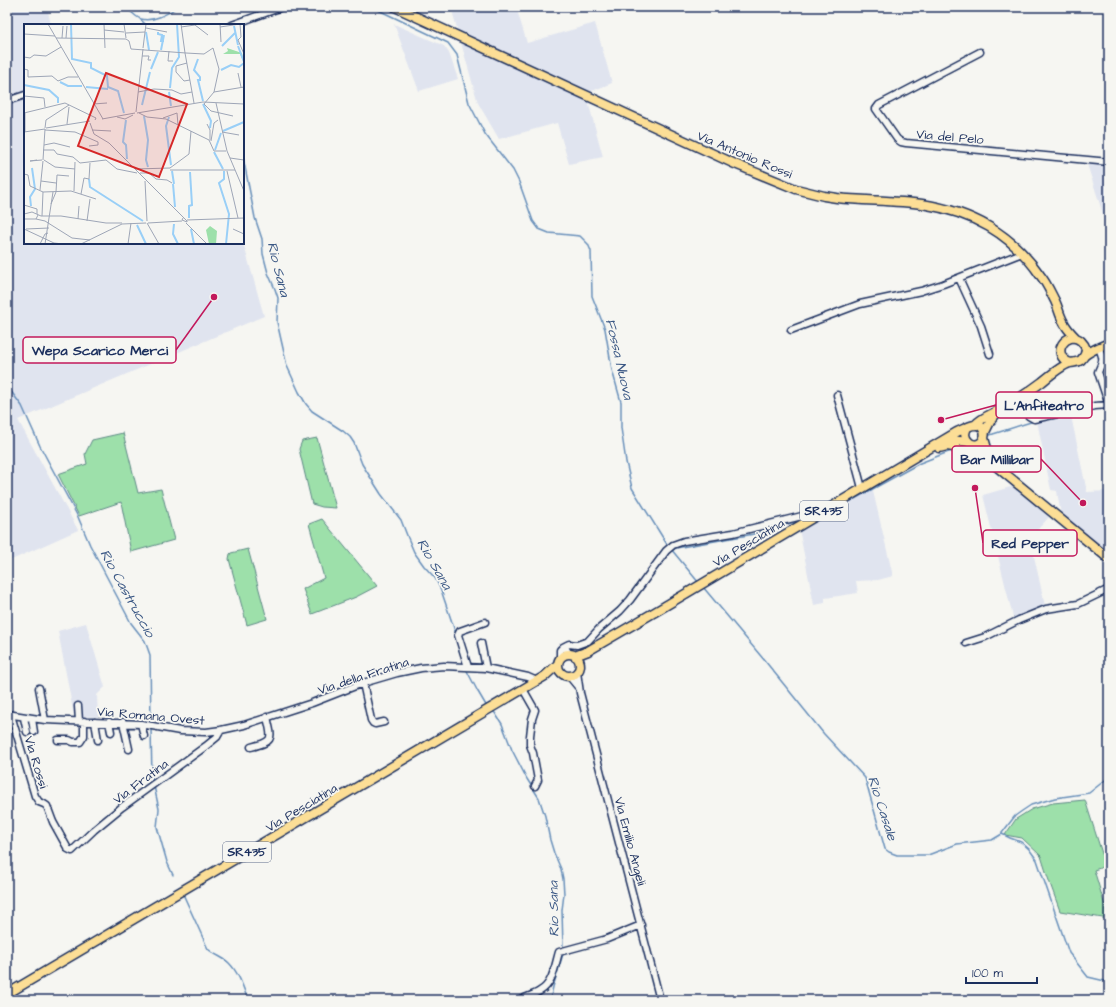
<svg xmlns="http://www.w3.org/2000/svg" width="1116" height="1007" font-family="'Architects Daughter',sans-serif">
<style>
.built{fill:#e0e4ef}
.green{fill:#9de0aa;stroke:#5c8884}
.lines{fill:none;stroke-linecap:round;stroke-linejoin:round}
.stream{stroke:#678fba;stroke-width:1.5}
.minor-casing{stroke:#1b2f5e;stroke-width:9}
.major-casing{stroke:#1b2f5e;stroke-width:11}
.minor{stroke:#f6f6f2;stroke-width:6}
.major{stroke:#fcde96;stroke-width:8}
.labels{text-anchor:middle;stroke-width:3.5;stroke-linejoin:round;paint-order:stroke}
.shield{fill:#f6f6f2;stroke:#5d6b8a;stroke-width:1}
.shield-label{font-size:12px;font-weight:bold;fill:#1b2f5e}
.street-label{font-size:13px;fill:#1b2f5e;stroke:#f6f6f2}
.water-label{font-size:14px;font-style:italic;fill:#3a5784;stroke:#f6f6f2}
.inset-river{fill:none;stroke:#99cff7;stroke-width:2}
.inset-road{fill:none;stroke:#9ea6b7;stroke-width:1}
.view{fill:#d62828;fill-opacity:0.15;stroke:#d62828;stroke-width:2}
.inset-edge{fill:none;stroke:#1b2f5e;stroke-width:2}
.leader{fill:none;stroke:#c2185b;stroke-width:1.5}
.callout-dot{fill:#c2185b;stroke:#f6f6f2;stroke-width:1.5}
.callout{fill:#f6f6f2;stroke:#c2185b;stroke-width:1.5}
.callout-label{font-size:14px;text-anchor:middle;font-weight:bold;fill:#1b2f5e}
</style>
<rect width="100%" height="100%" fill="#f6f6f2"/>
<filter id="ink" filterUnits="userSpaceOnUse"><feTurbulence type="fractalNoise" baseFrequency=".025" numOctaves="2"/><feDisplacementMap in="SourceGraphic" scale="8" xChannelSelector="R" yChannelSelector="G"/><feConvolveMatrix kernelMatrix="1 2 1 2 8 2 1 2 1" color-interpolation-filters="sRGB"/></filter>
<g filter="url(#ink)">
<!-- built -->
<path class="built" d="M7,7H47L51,25H25V243H243V242L264,316L18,420L78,530L7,562Z
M451,7H516L527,43L595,23L612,83L592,91L589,105L603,157L569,164L557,123L499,139L478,103Z
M394,24L444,46L449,53L458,79L419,91Z
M1086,161L1109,163V233L1103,214Z
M1071,416L1087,492L1109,491V555L1061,515L1057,491L1051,490L1037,421Z
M1014,486L1049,517L1030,538L1045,606L1014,621L983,495Z
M872,487L893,576L878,580L856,581L858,593L825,598V603L814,605L799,529Z
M86,623L105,687L97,695L98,717L74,716L58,631Z"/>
<!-- green -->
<path class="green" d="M123,433L138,493L161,489L174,540L131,552L121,502L79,516L58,474L87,464L85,454L92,440Z
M317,438L336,508L322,507L312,504L299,449L302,441Z
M322,519L377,586L356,597L312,614L303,589L324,578L309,524Z
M248,549L267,619L247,625L229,559L230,554L231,553Z
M1085,800L1106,866L1094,870L1109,919L1060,911L1047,875L1041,856L1022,838L1005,835L1016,819L1032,809L1053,803Z"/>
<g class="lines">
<!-- stream -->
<path class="stream" d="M122,7C125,8 128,10 131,12C134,14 137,18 141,19C153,22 168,14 177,7
M372,7L448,43L457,55L469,103L485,134L513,170L519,182L533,221L539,229L549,233L580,236L588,244L591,251L592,296L605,329L612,370L621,402V428L626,462L632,488L668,546
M140,19L146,25
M243,157L255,218L262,239L263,254L268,273L275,289L278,298L277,322L287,366L299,392L306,404L312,411L343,431L350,437L354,443L362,464L381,494L401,520L408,538L414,552L424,566L435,578L441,590L456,634
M7,386L22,406L40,446L78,517L90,545L131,623L145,641L150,655L151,725
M990,435L1034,421
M809,524L920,463L951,451
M671,549L699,583
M672,551L676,548L754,534L801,520
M703,587L765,661L824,734L865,778L885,849L889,852L897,855H928L957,844L992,840L1002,834L1010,838L1021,842L1029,849L1037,860L1069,953L1088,977L1109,982
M466,669L477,690L487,707
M492,711L495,713L502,724L512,750L527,779L539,798L545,816L550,840L554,853L561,869L563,879L564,894L562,910L563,948
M151,729L152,779L153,783
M154,786L159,809L157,827L167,862L173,875
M1002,833L1015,816L1022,811L1031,805L1055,798L1089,793L1109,777
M183,894L208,949C214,955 223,957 229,963C239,973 243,987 248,1000
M550,1000L553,987L563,954"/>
<defs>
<path id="minor" d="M232,25L282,7
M980,52L879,105L876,109L897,139L901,142L906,143L1109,162
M7,101L25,95
M959,278L981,326L990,354
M791,330L860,304L921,291L943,284L1022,253
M1099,348C1104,360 1103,360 1098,372L1109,405
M1028,393C1021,406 1019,412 1034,419L1095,406L1109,405
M837,395L862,488
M481,643L486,668
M966,643L985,637L1019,620L1046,609L1078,604L1109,589
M567,645C565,649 567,651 570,654
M560,660V650L563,647L569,644L577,645L588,641L599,629L620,611L630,600L666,551L673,545L684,541L733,533L802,516L807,517L810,519
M468,667L458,635L460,631L485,622
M577,672L580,693L660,1000
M569,676L578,687
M363,683L371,720L373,723L375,724L384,722
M39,688L45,720
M523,689L535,710L532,719L530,736V745L533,753L538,780L535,786
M78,706L79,721
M7,714L45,720L141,724L180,731L206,732L221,730L244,725L312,703L363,683L397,673L421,668L444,666L486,668L528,677L537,681
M11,715L35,796L39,802L44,804L47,806L53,822L68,849L72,851L94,830L122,807L206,746L217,737L221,730
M24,718L27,732
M32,719L34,732
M95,722L98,740
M109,722L111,732
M123,722L129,749
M141,724L144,736
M58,740H69L73,742H80L84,736V721
M251,747C275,741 272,739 267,717
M520,1000C526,997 534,995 540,991C553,984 555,965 559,952L607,939L641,925"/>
<path id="major" d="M395,7L735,164L796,189L824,196L837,198C865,201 894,200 922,204C972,212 1011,233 1040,275C1046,282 1050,291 1054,299C1058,306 1059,314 1063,321C1066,328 1071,333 1076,338
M1084,356C1091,350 1100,347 1109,343
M975,425C982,417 992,414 1001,409C1015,401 1029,392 1042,382C1048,377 1063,365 1070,363C1074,362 1077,363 1081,360C1084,357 1086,353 1086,349C1085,346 1083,343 1081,341C1067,329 1049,354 1070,363
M985,432L991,420L997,413
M984,438L988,452L994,462
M944,441L951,440L968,442L974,448L1109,559
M939,448L947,446L953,447L986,462
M558 665a11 11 0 1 1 22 0a11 11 0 1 1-22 0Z
M575,656L588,651L660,609L957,432C965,429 979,418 984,431C985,434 985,437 983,440C976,451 960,440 967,428
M7,994L545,676L558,664"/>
</defs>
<!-- minor casing -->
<use href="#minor" class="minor-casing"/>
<!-- major casing -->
<use href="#major" class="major-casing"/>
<!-- minor -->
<use href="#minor" class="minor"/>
<!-- major -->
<use href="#major" class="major"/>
</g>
</g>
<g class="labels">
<!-- shield labels -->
<g class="shield">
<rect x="800" y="501" width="48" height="20" rx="3"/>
<rect x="223" y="842" width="48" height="20" rx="3"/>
</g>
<g class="shield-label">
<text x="824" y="515">SR435</text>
<text x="247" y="856">SR435</text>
</g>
<!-- street labels -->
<g class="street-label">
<text transform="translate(950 136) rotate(5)" y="5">Via del Pelo</text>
<text transform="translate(745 154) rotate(23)" y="5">Via Antonio Rossi</text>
<text transform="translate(748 542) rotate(-31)" y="5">Via Pesciatina</text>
<text transform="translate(363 675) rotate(-18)" y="5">Via della Fratina</text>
<text transform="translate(151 715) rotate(5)" y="5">Via Romana Ovest</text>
<text transform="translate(37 762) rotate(73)" y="5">Via Rossi</text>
<text transform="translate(140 781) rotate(-37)" y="5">Via Fratina</text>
<text transform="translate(301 807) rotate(-31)" y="5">Via Pesciatina</text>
<text transform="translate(631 841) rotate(75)" y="5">Via Emilio Angeli</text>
</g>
<!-- water labels -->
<g class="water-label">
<text transform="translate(279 269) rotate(76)" y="5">Rio Sana</text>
<text transform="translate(620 359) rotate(77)" y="5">Fossa Nuova</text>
<text transform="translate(435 564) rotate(60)" y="5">Rio Sana</text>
<text transform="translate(128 593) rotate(61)" y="5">Rio Castruccio</text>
<text transform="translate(883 808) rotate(72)" y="5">Rio Casale</text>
<text transform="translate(553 909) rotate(-91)" y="5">Rio Sana</text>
</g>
</g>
<!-- overview -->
<g transform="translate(24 24)">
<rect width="220" height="220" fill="#f6f6f2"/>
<path d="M203,24L218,29L220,39L216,30H199L204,27ZM186,202L193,207L192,220H185L182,206Z" fill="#9de0aa"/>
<path class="inset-river" d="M47,0L48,35L67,39V44L83,52L84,63L94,67L100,89M210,2L214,21M122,8L125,26M134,8V10L138,11L137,17H140M198,22L211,9M214,22L220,38M137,26L140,11M174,35L170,46L176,53V56H174L179,77M127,45L134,28M197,46L207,41L215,43L220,39M36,58L44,62H58M0,61L25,66L34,74V79M62,63L84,65M146,64L148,44L155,33L153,0M145,68L147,82M179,80L187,97L186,104M118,81L126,48M120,92L124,116L122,136L124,143M145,93L142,102L147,141M102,96L99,118L102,121L103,135M199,107L220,98M191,126L197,109M190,128L199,145M148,147L150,160M200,147V155L195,159L205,190L202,220M65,155L66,163L119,197M149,160L151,183M7,182L6,173L11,165L8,144M165,194V182L168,181L166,148M150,200L149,210L154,220M113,201L122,220M167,205L170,220"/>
<path class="inset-road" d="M24,0L79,95M80,0L81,24M100,0L102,14M157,0L161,29M196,0L197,18M216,0L217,13L214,16L220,30M157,3L171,1L184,11M196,3L216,0M122,4L143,8M80,6L100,8M102,9L121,8M0,10L31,12M32,14L102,15L105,17L107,25L162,29M38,14L39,2M42,14L43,2M119,24L122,0M145,27L144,37H149M161,29L170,79M162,29L180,30L189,24L195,45L190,68M118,32H125L124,36H127M0,33L6,34L10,31L22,32L37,23M163,39L152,42V48L160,57L166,56M0,45L4,46V53L28,52L34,57L44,53H54M214,49L217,63M114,68L130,65L148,66L157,70L168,68M190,68L180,80L187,87L209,92M190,68L220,63M0,72L20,74L21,83M192,79L203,127M69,80L83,79M112,88L119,25M0,89L41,79L72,94L71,96M1,89V108M113,89L179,78L220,80M115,89L123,93L142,95L185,116L190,127H202M93,93L101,95L109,91M139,94L153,89L154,101M78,95L111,89M66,99L70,110L85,119L163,197V198L158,196L159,194M43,100L45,83M183,100L186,106V116M21,104L22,96L45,81M22,104L66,97M21,106L51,108L74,118V121L65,122M68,106L87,107M0,108L21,105M198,108L215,111M187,117L190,99L194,96M20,121L30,119L46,123M19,126H30L33,130L49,133L56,139L82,136L93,145L113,149M203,127L220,167M206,134L220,136M13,136L6,137L18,136M19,136L21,105M20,136L31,143M31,143L51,145M146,144L165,130L167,107M111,145L146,144M146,146H211M203,147L214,194M116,149H125L132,155L143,156L148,159M0,150L4,151L6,162L19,168L18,192M33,151L45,152M17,157L32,159M121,157L123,197M16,166L19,137M50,167L51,138M19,168L47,167L72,175M32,168L33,151M57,170L60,154L65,155L66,139M27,180L32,168M0,181L13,185V190M0,190L8,188L17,192H37L82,199H98M0,195H12L14,191M12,195L21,197L48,214L66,216M54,195L55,182M163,196L220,194M63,197L66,175M123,199L135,220M124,199L158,197M162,199L183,220M0,205L30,219L39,220M2,205L25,204M209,205L220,210M16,220L21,210L24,209M21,220L29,168M57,220L98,200L122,199M104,220L107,199"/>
<path class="view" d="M82,49L163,80L135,153L54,122Z"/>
<rect width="220" height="220" class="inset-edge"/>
</g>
<!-- callouts -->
<path class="leader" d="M214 297L176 350M941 420L996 405M1083 503L1041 459M975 488L983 543"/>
<g class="callout-dot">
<circle cx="214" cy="297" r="4"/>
<circle cx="941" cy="420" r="4"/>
<circle cx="1083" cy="503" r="4"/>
<circle cx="975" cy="488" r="4"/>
</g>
<g class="callout">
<rect x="23" y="337" width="153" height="26" rx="4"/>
<rect x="996" y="392" width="96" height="26" rx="4"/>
<rect x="952" y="446" width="89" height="26" rx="4"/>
<rect x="983" y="530" width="94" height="26" rx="4"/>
</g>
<g class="callout-label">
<text x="100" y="355">Wepa Scarico Merci</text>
<text x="1044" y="410">L'Anfiteatro</text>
<text x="997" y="464">Bar Millibar</text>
<text x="1030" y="548">Red Pepper</text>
</g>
<!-- margin -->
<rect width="1116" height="1007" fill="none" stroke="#f6f6f2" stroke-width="24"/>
<rect x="12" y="12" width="1092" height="983" fill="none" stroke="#1b2f5e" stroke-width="1.5" filter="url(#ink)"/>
<!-- scale -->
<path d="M966 977v6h71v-6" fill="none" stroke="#1b2f5e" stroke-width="2"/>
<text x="972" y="977" font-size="12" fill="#1b2f5e" stroke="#f6f6f2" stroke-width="3" paint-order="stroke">100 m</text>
</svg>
